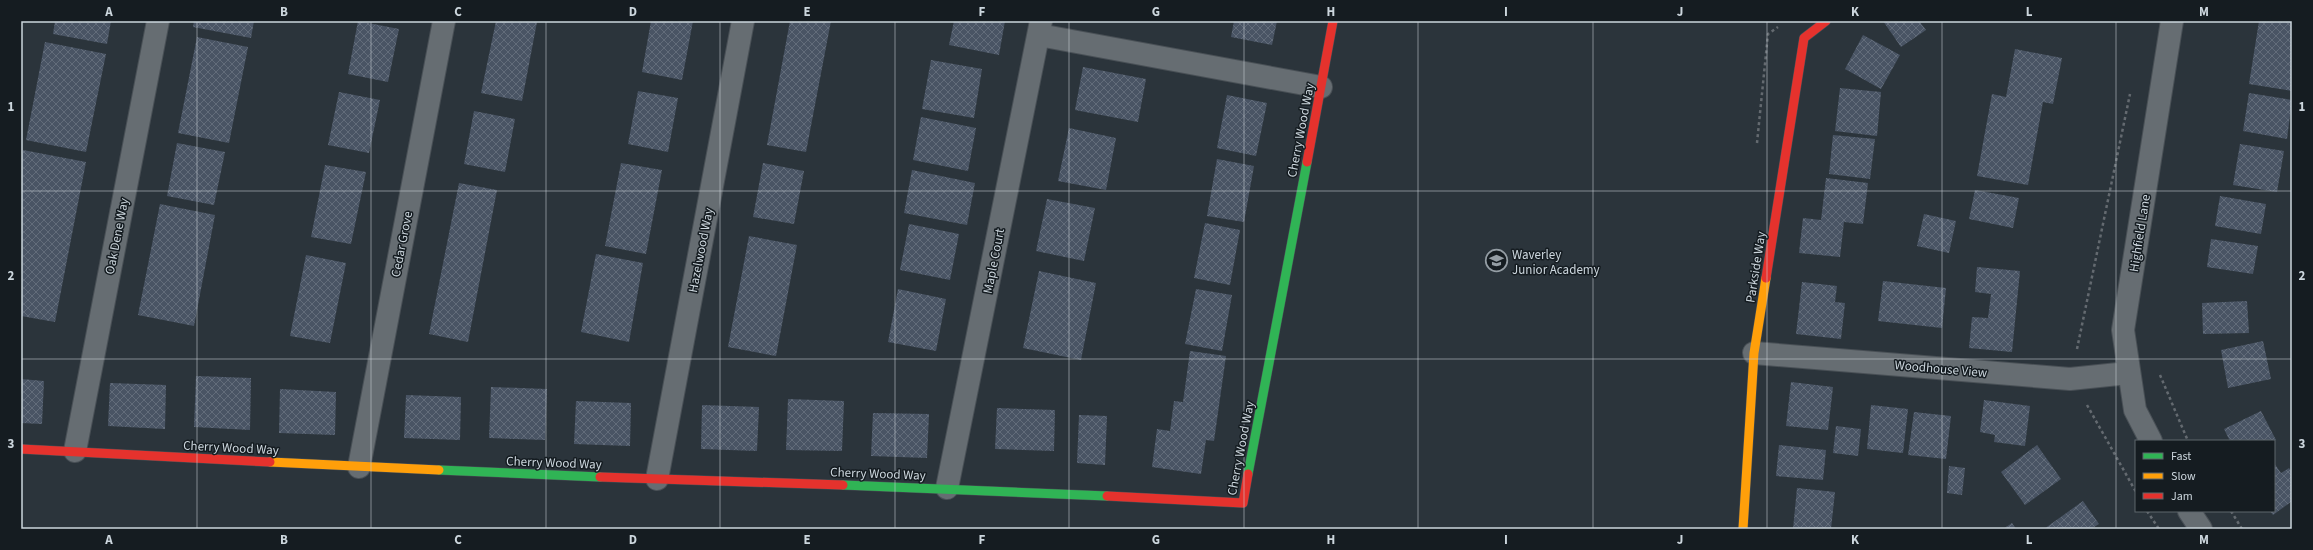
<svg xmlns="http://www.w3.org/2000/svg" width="2313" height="550" font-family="'Source Sans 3',sans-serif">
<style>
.building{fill:url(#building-cross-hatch)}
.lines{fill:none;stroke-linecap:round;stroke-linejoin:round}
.street-casing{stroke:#495056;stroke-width:24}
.fast-casing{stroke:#495056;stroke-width:10}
.slow-casing{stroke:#495056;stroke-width:10}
.jam-casing{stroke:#495056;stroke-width:10}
.path{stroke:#646a70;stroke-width:2.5;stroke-dasharray:3 3;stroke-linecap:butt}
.street{stroke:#666d72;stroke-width:22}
.fast{stroke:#30b455;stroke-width:9}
.slow{stroke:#ff9f0a;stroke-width:9}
.jam{stroke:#e5322d;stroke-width:9}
.grid{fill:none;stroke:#ccd6dd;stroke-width:1;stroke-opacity:0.55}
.labels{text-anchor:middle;stroke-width:3;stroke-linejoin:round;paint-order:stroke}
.street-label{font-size:13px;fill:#ccd6dd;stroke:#151c21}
.poi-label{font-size:13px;fill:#ccd6dd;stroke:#151c21;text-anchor:start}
.neatline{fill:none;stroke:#ccd6dd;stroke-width:1.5}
.grid-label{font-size:13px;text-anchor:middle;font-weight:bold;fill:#ccd6dd}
</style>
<defs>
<pattern id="building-cross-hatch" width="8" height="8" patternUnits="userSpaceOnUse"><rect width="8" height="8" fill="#495464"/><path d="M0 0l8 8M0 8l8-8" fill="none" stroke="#626c7a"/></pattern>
</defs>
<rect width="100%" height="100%" fill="#2b343b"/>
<!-- building -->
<path class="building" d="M55,21H111L107,44L53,34Z
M194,21H254L251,38L193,27Z
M358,21L399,29L388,82L348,74Z
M496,21L537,22L522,101L481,93Z
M651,21H693L682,80L642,72Z
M790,21H831L806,152L767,145Z
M954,21H1005L999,55L949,45Z
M1234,21H1277L1272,45L1231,37Z
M1883,21H1919L1926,30L1901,47Z
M2259,21H2292V91L2249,84Z
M1863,35L1900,55L1881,89L1845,69Z
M197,37L248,47L229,143L178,133Z
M45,42L106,54L86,152L26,140Z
M2015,49L2062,58L2053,104L2043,102L2028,185L1977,176L1992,94L2006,97Z
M931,60L982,69L974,118L922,109Z
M1083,67L1146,79L1138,122L1075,110Z
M1840,88L1881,92L1877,136L1835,131Z
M638,91L678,98L668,152L628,144Z
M339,92L380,100L369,153L328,145Z
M2249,93L2292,100L2287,139L2243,131Z
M1227,95L1267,103L1256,156L1217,148Z
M474,111L515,119L505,172L464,164Z
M921,117L976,128L968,171L913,160Z
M1069,128L1116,138L1106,190L1058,181Z
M1833,135L1875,139L1870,179L1829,174Z
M177,143L225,152L214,205L167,196Z
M2240,144L2284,151L2277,192L2233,185Z
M23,150L86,162L55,322L21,316V162Z
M1217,159L1254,166L1244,222L1207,216Z
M621,163L662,170L646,254L605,246Z
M763,163L804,171L794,224L753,217Z
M325,165L366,172L351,244L311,237Z
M912,170L975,183L967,225L904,213Z
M1826,178L1868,183L1863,224L1844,222L1840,257L1799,253L1803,218L1821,220Z
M459,183L497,190L468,342L429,334Z
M1975,190L2019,198L2013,228L1969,219Z
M2220,196L2266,204L2261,234L2215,226Z
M1047,199L1095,208L1084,261L1036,251Z
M160,204L215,215L194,326L138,315Z
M1924,214L1956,221L1949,253L1917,246Z
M1205,223L1240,230L1230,285L1194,278Z
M909,224L959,234L950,280L900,270Z
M749,236L797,245L776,356L728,347Z
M2211,239L2258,246L2253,274L2207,267Z
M596,254L643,263L629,342L581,332Z
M306,255L346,263L330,343L290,336Z
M1977,267L2020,271L2012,352L1969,348L1972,317L1988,318L1991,294L1975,292Z
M1039,271L1096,283L1081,360L1023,348Z
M1883,281L1946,288L1942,328L1878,321Z
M1802,282L1837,286L1835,302L1845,303L1841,339L1796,334Z
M898,289L946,299L936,351L888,342Z
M1196,289L1232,295L1222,351L1185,344Z
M2247,301L2249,333L2203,334L2202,303Z
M2263,341L2271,379L2228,388L2221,350Z
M1190,351L1226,356L1214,441L1206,440L1201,474L1152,467L1157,429L1170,431L1174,401L1183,402Z
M196,376L251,378L250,430L194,427Z
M21,379L44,381L42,424L21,423Z
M1791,382L1833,387L1828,430L1786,426Z
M110,383L166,385L165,429L108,426Z
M491,387L547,389L545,440L489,438Z
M280,389L336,392L335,435L279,433Z
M406,395L461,397L460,440L404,438Z
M788,399L844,401L842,451L786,450Z
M1984,400L2030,406L2025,446L1994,442L1995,435L1980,432Z
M576,401L631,403L630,446L574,444Z
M702,405L759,407L757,451L701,449Z
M1871,405L1908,409L1903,453L1867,449Z
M997,408L1055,410L1054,451L995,449Z
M2261,411L2276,440L2230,441L2224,429Z
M1914,412L1951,416L1946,459L1908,455Z
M873,413L929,414L927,458L871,456Z
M1079,415L1107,416L1105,465L1077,463Z
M1836,426L1861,429L1858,456L1833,453Z
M1779,445L1826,450L1823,480L1776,476Z
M2037,445L2061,479L2025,505L2001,472Z
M2274,463L2281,473L2289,468L2292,472V501L2273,515L2270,511H2274Z
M1949,466L1965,468L1962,495L1947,493Z
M1797,488L1835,492L1831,529H1793Z
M2083,501L2099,524L2091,529H2044Z
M2012,523L2016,529H2003Z"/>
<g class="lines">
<defs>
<path id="street" d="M1039,35L1321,87
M1754,353L2070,379L2128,373
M2151,441L2135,410L2123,330L2172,21
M75,451L158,21
M359,467L444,21
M657,479L743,21
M947,488L1041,21
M2189,511L2201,529"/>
<path id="fast" d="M439,470L600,477
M1248,474L1307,162
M843,485L1107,496"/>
<path id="slow" d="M270,462L439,470
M1743,529L1754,353L1766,278"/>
<path id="jam" d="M1307,162L1333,21
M1766,278L1804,38L1826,21
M21,449L270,462
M600,477L843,485
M1107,496L1243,503L1248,474"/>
</defs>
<!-- street casing -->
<use href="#street" class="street-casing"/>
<!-- fast casing -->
<use href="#fast" class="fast-casing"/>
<!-- slow casing -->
<use href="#slow" class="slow-casing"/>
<!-- jam casing -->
<use href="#jam" class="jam-casing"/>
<!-- path -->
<path class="path" d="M1757,143L1768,34L1778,27
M2077,349L2130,94
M2160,375L2188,441
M2087,405L2136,492
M2147,511L2159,529
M2231,511L2242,529"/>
<!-- street -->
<use href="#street" class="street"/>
<!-- fast -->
<use href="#fast" class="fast"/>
<!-- slow -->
<use href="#slow" class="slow"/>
<!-- jam -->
<use href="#jam" class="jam"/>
</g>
<!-- grid -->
<path class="grid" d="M197,21V529M371,21V529M546,21V529M720,21V529M895,21V529M1069,21V529M1244,21V529M1418,21V529M1593,21V529M1767,21V529M1942,21V529M2116,21V529M21,191H2292M21,359H2292"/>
<!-- icons -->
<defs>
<symbol id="school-ring" viewBox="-11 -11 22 22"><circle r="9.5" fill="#151c21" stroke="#949da4" stroke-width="1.5"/><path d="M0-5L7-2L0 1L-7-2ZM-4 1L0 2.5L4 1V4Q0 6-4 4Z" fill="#949da4"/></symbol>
</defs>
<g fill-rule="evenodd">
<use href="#school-ring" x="1484" y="248" width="25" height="25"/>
</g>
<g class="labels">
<!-- street labels -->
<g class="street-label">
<text transform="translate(1300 130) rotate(-79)" y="5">Cherry Wood Way</text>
<text transform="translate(2139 233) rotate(-81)" y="5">Highfield Lane</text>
<text transform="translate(116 236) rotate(-79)" y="5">Oak Dene Way</text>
<text transform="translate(401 244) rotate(-79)" y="5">Cedar Grove</text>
<text transform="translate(700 250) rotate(-79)" y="5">Hazelwood Way</text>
<text transform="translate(993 261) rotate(-79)" y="5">Maple Court</text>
<text transform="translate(1755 267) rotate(-81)" y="5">Parkside Way</text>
<text transform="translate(1941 368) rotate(5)" y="5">Woodhouse View</text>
<text transform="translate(231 447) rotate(3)" y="5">Cherry Wood Way</text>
<text transform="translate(1240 448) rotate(-79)" y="5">Cherry Wood Way</text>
<text transform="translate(554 462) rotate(2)" y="5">Cherry Wood Way</text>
<text transform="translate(878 473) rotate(2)" y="5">Cherry Wood Way</text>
</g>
<!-- poi labels -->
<g class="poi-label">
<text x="1512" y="259">Waverley<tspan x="1512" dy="15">Junior Academy</tspan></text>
</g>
</g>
<!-- border -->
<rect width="2313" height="550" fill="none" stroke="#151c21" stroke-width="44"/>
<!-- legend -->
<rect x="2135" y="440" width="140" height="72" fill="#151c21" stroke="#5e666c"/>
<rect x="2143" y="453" width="20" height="6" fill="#30b455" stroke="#5e666c"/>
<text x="2171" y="460" font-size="12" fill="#ccd6dd">Fast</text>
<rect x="2143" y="473" width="20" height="6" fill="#ff9f0a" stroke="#5e666c"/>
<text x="2171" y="480" font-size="12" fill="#ccd6dd">Slow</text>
<rect x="2143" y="493" width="20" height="6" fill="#e5322d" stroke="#5e666c"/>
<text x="2171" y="500" font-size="12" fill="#ccd6dd">Jam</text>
<rect x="22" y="22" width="2269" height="506" class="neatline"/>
<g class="grid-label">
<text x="109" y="16">A</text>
<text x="284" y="16">B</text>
<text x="458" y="16">C</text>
<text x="633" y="16">D</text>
<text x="807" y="16">E</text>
<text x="982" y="16">F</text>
<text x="1156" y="16">G</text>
<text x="1331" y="16">H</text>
<text x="1506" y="16">I</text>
<text x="1680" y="16">J</text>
<text x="1855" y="16">K</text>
<text x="2029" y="16">L</text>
<text x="2204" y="16">M</text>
<text x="11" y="111">1</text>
<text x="2302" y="111">1</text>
<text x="11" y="280">2</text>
<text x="2302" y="280">2</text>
<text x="11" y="448">3</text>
<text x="2302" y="448">3</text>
<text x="109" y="544">A</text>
<text x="284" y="544">B</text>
<text x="458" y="544">C</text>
<text x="633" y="544">D</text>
<text x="807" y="544">E</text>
<text x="982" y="544">F</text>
<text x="1156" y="544">G</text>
<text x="1331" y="544">H</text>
<text x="1506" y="544">I</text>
<text x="1680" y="544">J</text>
<text x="1855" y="544">K</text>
<text x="2029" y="544">L</text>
<text x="2204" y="544">M</text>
</g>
</svg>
